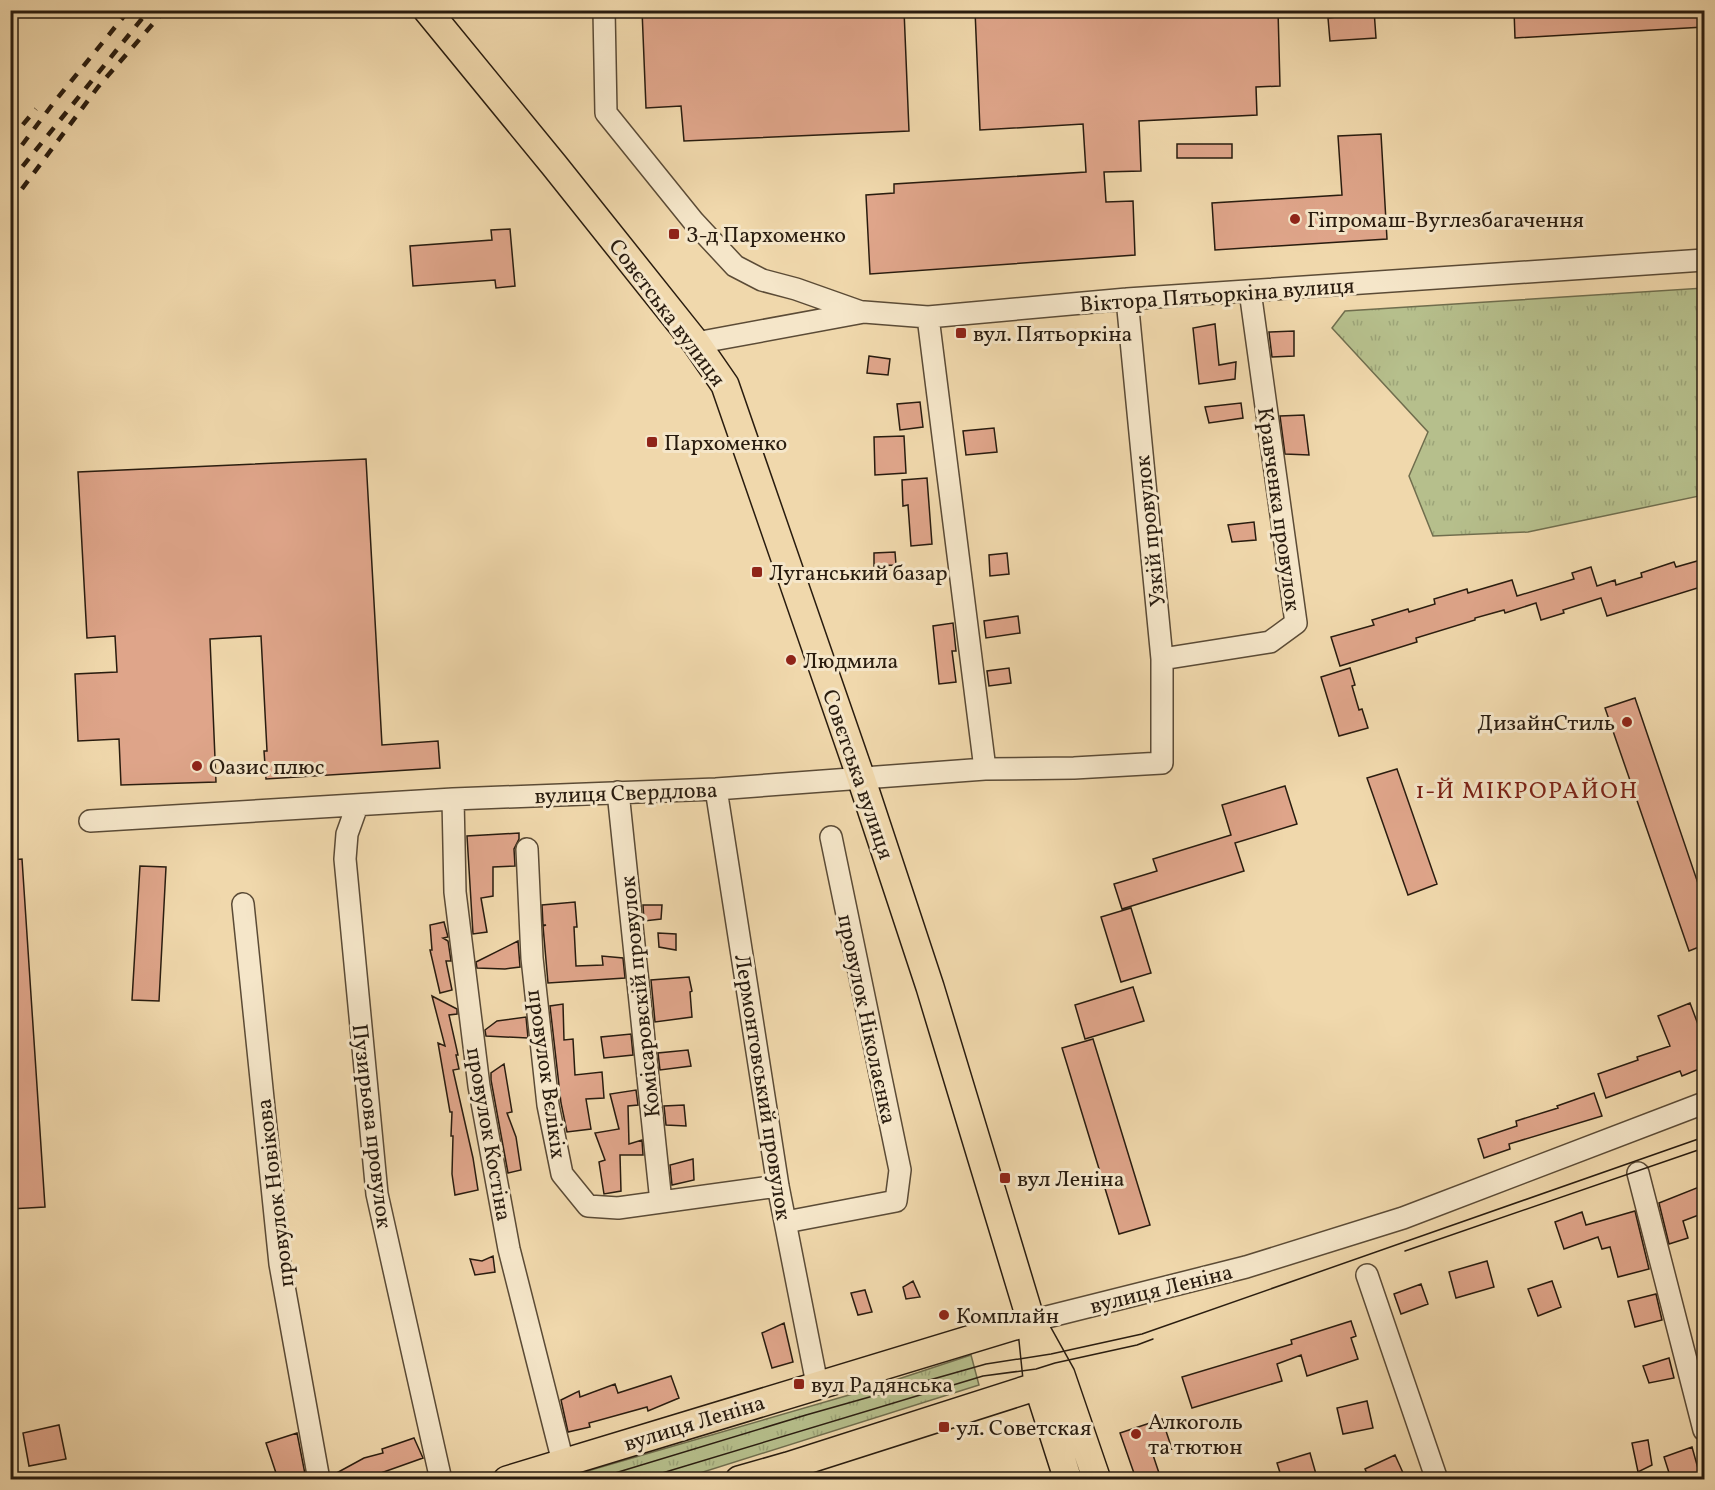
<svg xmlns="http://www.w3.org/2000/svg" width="1715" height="1490" font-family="Vollkorn,serif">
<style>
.grass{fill:url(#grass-tufts);stroke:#706e4e;stroke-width:1.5}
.building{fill:#dfa58a;stroke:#291c0f;stroke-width:1.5}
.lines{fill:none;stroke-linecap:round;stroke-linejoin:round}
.minor-casing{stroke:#5b4b36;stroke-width:24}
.major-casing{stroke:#291c0f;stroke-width:30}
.minor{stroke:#f5e6c9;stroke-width:21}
.major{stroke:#f0d8ac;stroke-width:27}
.tram{stroke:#291c0f;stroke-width:1.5}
.rail{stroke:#291c0f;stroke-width:4.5;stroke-dasharray:10 10;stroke-linecap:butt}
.poi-dot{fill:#8f2418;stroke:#f5e6c9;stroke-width:2}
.labels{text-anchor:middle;stroke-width:6;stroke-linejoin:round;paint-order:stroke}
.poi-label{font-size:22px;fill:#291c0f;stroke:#f5e6c9;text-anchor:start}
.street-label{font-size:22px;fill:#291c0f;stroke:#f5e6c9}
.neighbourhood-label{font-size:24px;letter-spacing:1.5px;fill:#7a1f14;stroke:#f5e6c9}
</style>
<defs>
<pattern id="grass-tufts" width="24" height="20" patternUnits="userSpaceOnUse" patternTransform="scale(1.5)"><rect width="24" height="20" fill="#b6bf8c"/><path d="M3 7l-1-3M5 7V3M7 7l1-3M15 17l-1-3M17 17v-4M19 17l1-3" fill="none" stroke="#9ca478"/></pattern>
</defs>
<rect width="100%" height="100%" fill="#f0d8ac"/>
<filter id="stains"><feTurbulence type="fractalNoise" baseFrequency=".00333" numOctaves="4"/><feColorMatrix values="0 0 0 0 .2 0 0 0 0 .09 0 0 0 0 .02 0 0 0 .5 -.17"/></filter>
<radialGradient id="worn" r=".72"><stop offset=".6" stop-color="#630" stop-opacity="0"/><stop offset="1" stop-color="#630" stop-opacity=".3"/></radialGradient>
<!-- grass -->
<path class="grass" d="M1704,288V495L1528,532L1433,536L1409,476L1428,432L1332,328L1345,311Z
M971,1355L979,1385L681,1479H560L856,1393Z"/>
<!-- building -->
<path class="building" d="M642,10H904L909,131L684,141L681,106L646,108Z
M975,10H1278L1280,86L1256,87L1257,115L1139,121L1141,171L1104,172L1106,202L1133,201L1135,255L870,274L866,195L894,193V184L1086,172L1083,124L980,130Z
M1336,10H1374L1376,38L1330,41L1328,18L1336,17Z
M1514,10H1704V27L1515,38Z
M1381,134L1387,239L1215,250L1212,203L1342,195L1338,136Z
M1177,144H1232V158H1177Z
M510,229L515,286L496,288L495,280L413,286L410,246L492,240L491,230Z
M1215,324L1219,365L1236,362L1235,379L1199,384L1193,328Z
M1294,331V356L1272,357L1269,332Z
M869,356L890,359L888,375L867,373Z
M920,402L923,427L900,430L897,404Z
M1241,403L1243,418L1209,423L1205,407Z
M1304,415L1309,455L1285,454L1280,416Z
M994,428L997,452L966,455L963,431Z
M904,436L906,473L875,475L874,437Z
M366,459L382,745L438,741L440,768L266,779L264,751H267L261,636L210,639L216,782L121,785L119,739L78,741L75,674L117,672L115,636L87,638L78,472Z
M927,478L932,544L911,546L908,505L903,506L902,480Z
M1254,522L1256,540L1232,542L1228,525Z
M895,552L896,565L874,566V553Z
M1007,553L1009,574L990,576L989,555Z
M1704,559V586L1607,616L1601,598L1563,610L1564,613L1541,620L1536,603L1505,613L1504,610L1475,618V620L1416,638L1417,642L1340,666L1331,637L1374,625L1372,620L1408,609L1409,612L1435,604L1434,599L1467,589L1468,593L1512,580L1517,596L1574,579L1572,573L1591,567L1597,586L1615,580L1616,585L1642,577L1641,573L1674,562L1676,567Z
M1018,616L1020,633L986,638L984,621Z
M953,623L956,651H952L956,682L939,684L933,626Z
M1009,668L1011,683L989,686L987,671Z
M1350,668L1355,685L1352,686L1359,710L1362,709L1368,728L1339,736L1321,677Z
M1635,698L1704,901V945L1689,951L1605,708Z
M1397,769L1437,884L1408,895L1367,778Z
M1285,786L1297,824L1235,843L1244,871L1122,909L1114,884L1157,871L1153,859L1231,835L1222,805Z
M519,833V839L514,849L515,866L493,867V896L481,898L487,932L473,934L467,836Z
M22,859L45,1207L10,1209V860Z
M140,866L166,867L159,1001L132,1000Z
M575,902L577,927H574L576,966L603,965L602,956L623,958L625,978L548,983L543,926L546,925H543L542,905Z
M643,905H662L661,919L644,921Z
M1131,908L1151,973L1121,982L1101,917Z
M444,922L448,937L443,938L448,941L451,961H446L452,990L440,993L430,950H432L430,925Z
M658,933L676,934V950L659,947Z
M518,941L520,967L505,969L477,968L476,962Z
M689,977L692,991L690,992L692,1017L655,1022L651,980Z
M1133,987L1144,1021L1085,1039L1075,1005Z
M432,996L457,1009V1014L449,1015L458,1055H456L459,1069L453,1070L473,1158L478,1190L455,1195L452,1174L453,1136H451L452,1112H450L438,1043L445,1046Z
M1690,1003L1699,1027L1704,1025V1067L1682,1076L1680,1071L1606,1098L1598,1074L1638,1060L1637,1057L1670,1046L1658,1016Z
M563,1004L564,1040L573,1039L575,1075L602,1072L604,1098L586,1099L591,1129L567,1132L561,1103L550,1006Z
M526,1017L528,1038L486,1036L485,1030L497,1021Z
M631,1034L633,1055L604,1058L601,1037Z
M1093,1039L1150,1225L1119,1234L1062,1048Z
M688,1050L691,1066L660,1070L658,1053Z
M504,1064L512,1112L507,1113L516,1137L521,1170L508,1173L491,1080V1073Z
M636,1090L638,1105L628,1106L629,1144L642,1140L643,1155H620L621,1191L604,1194L599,1162L605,1160L595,1133L619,1129L610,1094Z
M1594,1093L1602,1116L1509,1144L1510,1149L1484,1158L1478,1139L1517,1126L1516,1121L1558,1108L1557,1106Z
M684,1105L686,1126L666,1125L664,1106Z
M693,1159L694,1180L672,1185L670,1165Z
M1704,1185V1213L1683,1221L1688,1238L1669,1244L1659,1203Z
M1635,1211L1649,1269L1618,1277L1610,1247L1602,1249L1598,1237L1564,1249L1555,1222L1582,1212L1586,1225Z
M493,1256L495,1272L475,1275L470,1259L482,1261Z
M1487,1261L1494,1287L1456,1298L1449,1272Z
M913,1281L920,1297L906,1299L903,1287Z
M1552,1281L1561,1307L1538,1316L1528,1289Z
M1421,1284L1428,1304L1401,1314L1394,1294Z
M865,1290L872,1312L858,1315L851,1293Z
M1656,1294L1662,1320L1635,1327L1628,1301Z
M1351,1321L1356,1336L1351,1338L1358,1359L1307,1376L1301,1355L1277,1364L1282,1381L1192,1408L1182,1377L1292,1344L1291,1340Z
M784,1323L793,1362L772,1368L762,1333Z
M1669,1358L1674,1378L1649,1383L1643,1366Z
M671,1376L679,1398L648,1411L647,1407L589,1423L590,1427L568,1432L561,1400L579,1391L580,1397L615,1384L618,1393Z
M1367,1401L1373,1428L1343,1434L1337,1408Z
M1162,1419L1172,1449L1153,1455L1161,1479H1136L1120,1433Z
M59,1425L66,1459L29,1466L23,1433Z
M297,1433L306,1479H278L266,1443Z
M414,1438L423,1458L364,1479H331V1476L364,1458L383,1453L382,1449Z
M1648,1440L1652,1465L1638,1472L1632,1443Z
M1692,1447L1699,1472L1679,1479H1671L1664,1457Z
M1310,1453L1316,1474L1308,1477L1309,1479H1282L1277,1463Z
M1395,1455L1404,1475L1394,1479H1369L1365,1469Z"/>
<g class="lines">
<defs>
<path id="minor" d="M604,10L606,113L694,222L735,266L762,280L796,289L861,312
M928,317L985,769
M696,343L864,312L928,317L1127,299L1704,260
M1162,659L1270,642L1296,623L1250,291
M716,789L778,1186L817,1384
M618,792L661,1202
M453,799L455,892L479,1086L509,1249L563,1462
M357,806L347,834L345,859L377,1194L441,1480
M90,821L453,799L716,789L985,769L1074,768L1162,763V659L1127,299
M527,849L532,958L548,1105L562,1174L588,1206L618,1208L778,1186
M243,904L280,1264L319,1480
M1638,1173L1704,1430
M786,1222L896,1201L900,1170L831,837
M1367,1275L1437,1480
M1031,1321L1246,1267L1403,1218L1704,1103"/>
<path id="major" d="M427,10L554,165L696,343L725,385L861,778L930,987L1031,1321L1061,1375L1097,1480
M1032,1328L1038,1386L1068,1480
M507,1480L1031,1321
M739,1480L788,1466L1038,1386L1061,1375"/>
</defs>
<!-- minor casing -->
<use href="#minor" class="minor-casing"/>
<!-- major casing -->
<use href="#major" class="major-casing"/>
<!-- minor -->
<use href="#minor" class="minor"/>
<!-- major -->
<use href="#major" class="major"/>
<!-- tram -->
<path class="tram" d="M1405,1251L1704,1148
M592,1480L806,1415L986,1364L1051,1354L1142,1334L1704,1137
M639,1480L983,1376L1036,1369L1055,1363L1137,1345L1153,1339"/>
<!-- rail -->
<path class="rail" d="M10,140L36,109
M10,161L55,101L129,10
M10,182L149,10
M10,205L98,87L165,10"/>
</g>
<!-- markers -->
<g class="poi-dot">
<circle cx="1295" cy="219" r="6"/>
<rect x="668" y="228" width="12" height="12" rx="3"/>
<rect x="955" y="327" width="12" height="12" rx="3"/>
<rect x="646" y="436" width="12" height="12" rx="3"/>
<rect x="751" y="566" width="12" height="12" rx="3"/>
<circle cx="791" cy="660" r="6"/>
<circle cx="1627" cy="722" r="6"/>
<circle cx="197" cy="766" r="6"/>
<rect x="999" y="1172" width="12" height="12" rx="3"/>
<circle cx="944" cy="1315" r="6"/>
<rect x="793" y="1378" width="12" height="12" rx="3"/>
<rect x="938" y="1421" width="12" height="12" rx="3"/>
<circle cx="1136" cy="1434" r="6"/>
</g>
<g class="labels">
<!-- poi labels -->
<g class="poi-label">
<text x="1307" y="227">Гіпромаш-Вуглезбагачення</text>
<text x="686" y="242">З-д Пархоменко</text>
<text x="973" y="341">вул. Пятьоркіна</text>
<text x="664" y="450">Пархоменко</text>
<text x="769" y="580">Луганський базар</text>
<text x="803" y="668">Людмила</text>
<text x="1615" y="730" text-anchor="end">ДизайнСтиль</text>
<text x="209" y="774">Оазис плюс</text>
<text x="1017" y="1186">вул Леніна</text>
<text x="956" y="1323">Комплайн</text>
<text x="811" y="1392">вул Радянська</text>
<text x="1148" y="1429">Алкоголь<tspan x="1148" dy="25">та тютюн</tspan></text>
<text x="956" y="1435">ул. Советская</text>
</g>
<!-- street labels -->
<g class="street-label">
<text transform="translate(1217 294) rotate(-4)" y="8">Віктора Пятьоркіна вулиця</text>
<text transform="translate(668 312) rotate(53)" y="8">Совєтська вулиця</text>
<text transform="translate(1280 509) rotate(82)" y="8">Кравченка провулок</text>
<text transform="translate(1149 531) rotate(-96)" y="8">Узкій провулок</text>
<text transform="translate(859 774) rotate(71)" y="8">Совєтська вулиця</text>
<text transform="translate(626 792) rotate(-2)" y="8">вулиця Свердлова</text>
<text transform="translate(639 997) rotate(-96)" y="8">Комісаровскій провулок</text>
<text transform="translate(868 1019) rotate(78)" y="8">провулок Ніколаєнка</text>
<text transform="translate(548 1074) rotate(82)" y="8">провулок Вєлікіх</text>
<text transform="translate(764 1087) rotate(81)" y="8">Лермонтовський провулок</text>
<text transform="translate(373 1126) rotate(83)" y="8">Пузирьова провулок</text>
<text transform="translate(490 1134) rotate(80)" y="8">провулок Костіна</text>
<text transform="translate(274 1193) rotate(-97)" y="8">провулок Новікова</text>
<text transform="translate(1161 1288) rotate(-14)" y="8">вулиця Леніна</text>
<text transform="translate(694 1422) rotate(-17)" y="8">вулиця Леніна</text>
</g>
<!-- neighbourhood labels -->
<g class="neighbourhood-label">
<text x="1527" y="798">1-Й МІКРОРАЙОН</text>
</g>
</g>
<!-- margin -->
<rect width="1715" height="1490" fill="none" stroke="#f0d8ac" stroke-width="36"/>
<rect x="12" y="12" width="1691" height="1466" fill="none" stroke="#291c0f" stroke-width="3"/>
<rect x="18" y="18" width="1679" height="1454" fill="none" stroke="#291c0f" stroke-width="1.5"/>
<rect width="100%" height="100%" filter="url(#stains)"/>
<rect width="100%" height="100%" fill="url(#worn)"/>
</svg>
